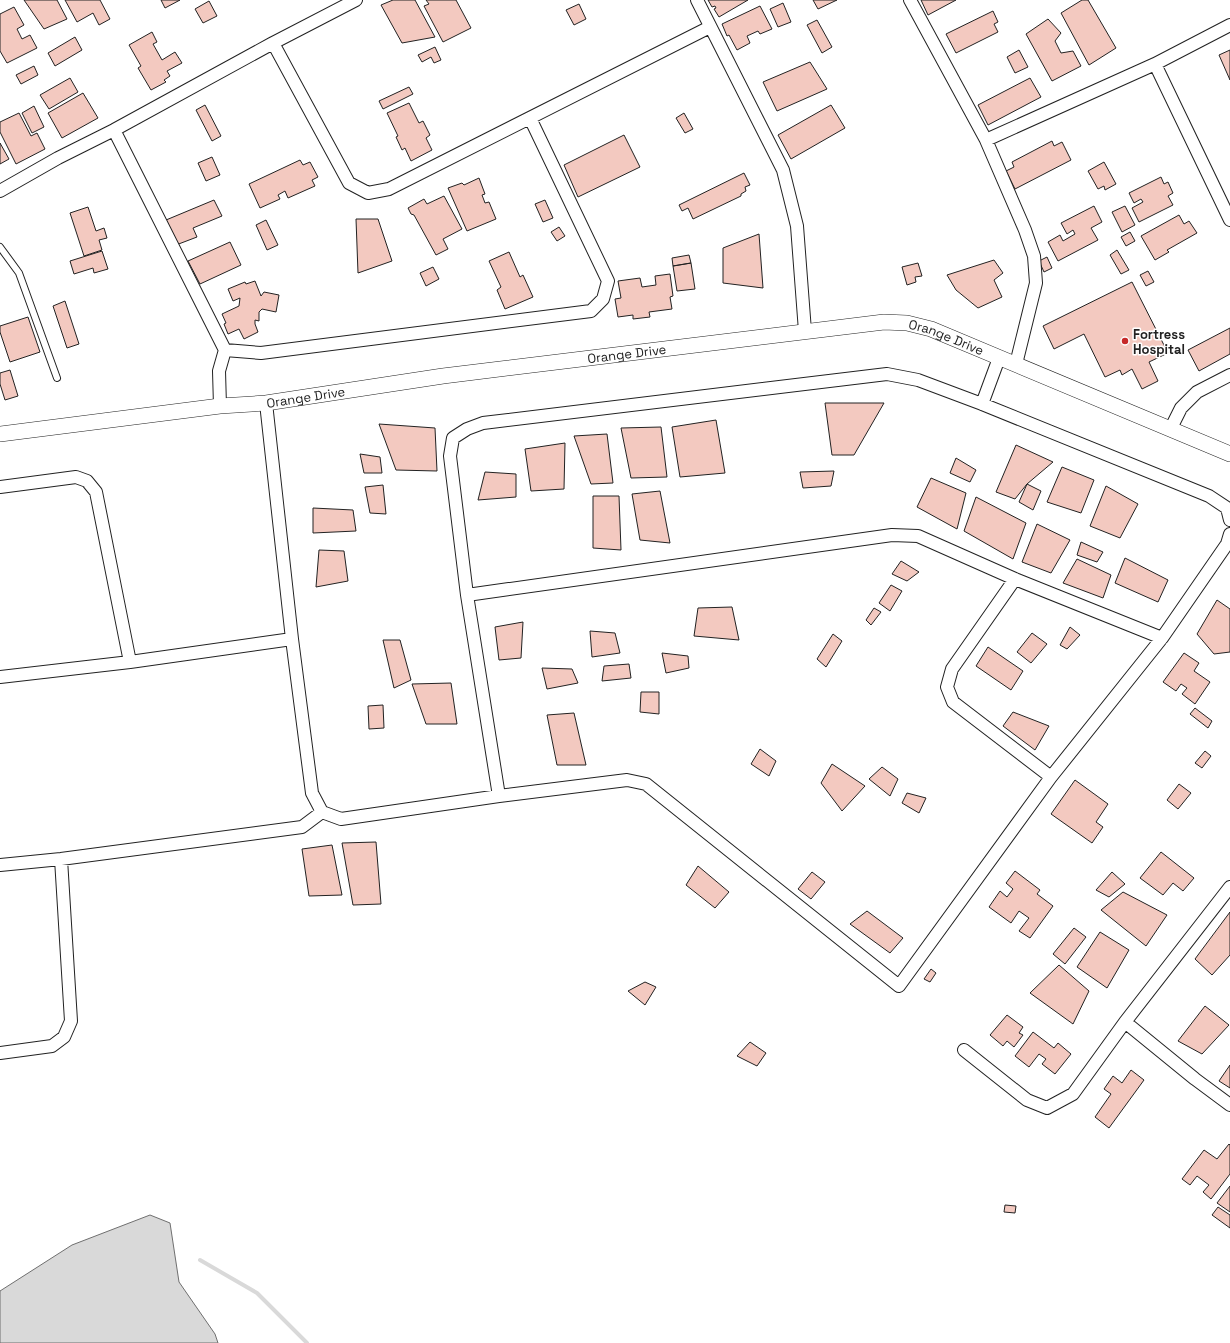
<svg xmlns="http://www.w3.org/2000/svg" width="1230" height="1343" font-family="'Space Grotesk',sans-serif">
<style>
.water{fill:#d9d9d9;stroke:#6f6f6f}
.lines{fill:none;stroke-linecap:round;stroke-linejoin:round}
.stream{stroke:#d9d9d9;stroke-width:4}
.building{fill:#f3c9c0;stroke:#222}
.service-casing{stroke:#222;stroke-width:8}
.minor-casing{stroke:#222;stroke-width:14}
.tertiary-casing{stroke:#222;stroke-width:16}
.service{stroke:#fff;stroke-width:6}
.minor{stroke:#fff;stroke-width:12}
.tertiary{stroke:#fff;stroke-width:15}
.poi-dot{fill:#c62828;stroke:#fff;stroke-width:1.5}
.labels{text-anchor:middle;stroke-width:3;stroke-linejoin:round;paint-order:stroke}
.poi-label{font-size:13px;font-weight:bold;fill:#222;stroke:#fff;text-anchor:start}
.street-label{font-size:13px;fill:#222;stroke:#fff}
</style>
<rect width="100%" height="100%" fill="#fff"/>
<!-- water -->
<path class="water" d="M150,1215L170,1223L179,1282L215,1334L218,1343H0V1291L72,1245Z"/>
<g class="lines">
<!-- stream -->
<path class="stream" d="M200,1260L257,1293L307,1343"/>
</g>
<!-- building -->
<path class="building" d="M24,0H57L67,19L44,29Z
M65,0H100L110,19L99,25L93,13L77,22Z
M161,0H180L165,8Z
M393,0H415L435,37L402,43L381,5Z
M426,0H456L471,28L443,42L424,6L429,4Z
M708,0H748L719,17L714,9L716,8L715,6L712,7Z
M813,0H837L818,9Z
M921,0H956L928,15Z
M1082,0H1088L1116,48L1089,65L1061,13Z
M209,1L217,16L203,23L195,9Z
M783,3L791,22L778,27L770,9Z
M579,4L586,19L574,25L566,10Z
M760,6L772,29L760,34L758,31L747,36L750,43L737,50L729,35L727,36L722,24Z
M14,7L24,25L17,29L22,39L30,35L37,48L7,63L0,51V14Z
M993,11L998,22L994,24L998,32L956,53L946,34Z
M1048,19L1061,33L1055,41L1061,53L1073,51L1081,66L1052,81L1026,34Z
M817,20L832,47L822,53L807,25Z
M152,32L157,42L153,44L162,60L175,52L182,63L167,71L170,76L164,80L166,82L151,90L138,68L141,66L129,45Z
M75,37L82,50L55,66L48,53Z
M435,47L441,60L434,63L431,57L422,62L418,55Z
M1019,50L1028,67L1015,73L1007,57Z
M1230,50V80L1219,55Z
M810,62L827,89L777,111L763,82Z
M34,66L38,75L21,84L16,75Z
M70,78L78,92L49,109L40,95Z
M1030,78L1041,97L988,125L978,105Z
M409,87L413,94L383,109L379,101Z
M83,93L98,118L62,138L48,113Z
M409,103L419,123L423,121L430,135L426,138L432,150L411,161L405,148L402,150L396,137L398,136L387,113Z
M205,105L221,136L212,141L196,110Z
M831,105L845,128L791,159L778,135Z
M34,106L44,127L32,133L22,113Z
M19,113L31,136L37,133L45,149L16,164L0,132V122Z
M684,113L693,129L685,133L676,118Z
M624,135L640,167L578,197L564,165Z
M1052,141L1054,146L1062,142L1071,160L1015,189L1006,171L1014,167L1012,162Z
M0,143L9,159L0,164Z
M212,157L220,175L206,181L198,163Z
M300,160L303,165L310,162L318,177L312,180L315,186L288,198L285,191L278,195L280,199L260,208L249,184Z
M1104,162L1116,184L1105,190L1104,186L1098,189L1088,171Z
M744,173L750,185L745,187L746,191L741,194V196L693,219L688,208L682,211L679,205Z
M1161,177L1164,184L1168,182L1173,193L1168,196L1173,205L1139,222L1132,208L1143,202L1141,199L1134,203L1129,193Z
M479,178L485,194L482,195L485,203L489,202L496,219L467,231L448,188L462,183L464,185Z
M444,196L462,229L443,239L448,249L436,255L414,215L411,214L408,208L424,199L427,204Z
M214,200L222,216L193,228L197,237L176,245L166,220Z
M545,200L553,218L543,222L535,204Z
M1094,206L1102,222L1091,228L1098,240L1058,261L1048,242L1060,235L1063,241L1075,234L1073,230L1067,234L1061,223Z
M1125,206L1135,225L1122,232L1112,212Z
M88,207L96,231L104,228L107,238L99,240L102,250L84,256L70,213Z
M1179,215L1184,224L1189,221L1197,233L1167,250L1169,252L1155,260L1141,236Z
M356,219H378L392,261L358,273Z
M266,220L278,245L267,250L256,225Z
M559,227L565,236L557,241L551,232Z
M1130,232L1135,241L1126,246L1121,237Z
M759,234L763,288L723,283V248Z
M230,242L241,265L200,284L188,261Z
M1117,250L1129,270L1121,274L1110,255Z
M102,251L108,269L94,273L93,268L74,274L70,261Z
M509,252L520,277L523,275L533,297L505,309L497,290L501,287L489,261Z
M689,255L691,263L673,266L672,258Z
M1047,257L1052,268L1044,272L1039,261Z
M994,260L1003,273L994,280L1002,297L978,308L956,290L947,275Z
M691,263L695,289L677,291L673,266Z
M918,263L922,276L915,277L916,282L907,285L902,267Z
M433,267L439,279L426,286L420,273Z
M1148,271L1154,282L1146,286L1140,275Z
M670,274L673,296L670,297L672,309L649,312L650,317L633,319V315L618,317L615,299L621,298L618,281L640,278L642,287L656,285L655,276Z
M255,281L261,296L264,292L279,295L276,312L262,309L259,312V321L255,320V324L258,332L244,339L239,329L228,334L224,324L226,323L222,314L239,306L240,298L233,301L228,289L245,282L246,284Z
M1132,282L1168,353L1149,362L1158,381L1142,389L1132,369L1122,375L1120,370L1105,377L1084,334L1054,349L1043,326Z
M65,301L79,344L67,348L53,306Z
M28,317L40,352L10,362L0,332V326Z
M1230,328V354L1199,371L1188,350Z
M10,370L18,396L5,400L0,384V373Z
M825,403H884L854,455H832Z
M716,420L725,473L680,477L672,427Z
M379,424L435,428L437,471L396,470Z
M661,427L667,477L631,478L621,428Z
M607,434L613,483L591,484L574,436Z
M565,443L564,489L531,491L525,449Z
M1016,445L1053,462L1027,484L1015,499L996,492Z
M360,454L380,457L382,473H364Z
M956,458L976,470L970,482L950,473Z
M1062,467L1094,480L1081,513L1047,502Z
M834,471L831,486L803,488L800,472Z
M485,472L516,474V497L478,500Z
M931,478L966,493L957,529L917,507Z
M1027,484L1041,491L1033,510L1019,502Z
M383,485L386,514L370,513L365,487Z
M1106,486L1138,504L1120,538L1090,526Z
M660,491L670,543L640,540L632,494Z
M593,496H619L621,550L593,548Z
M976,497L1026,523L1013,559L964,531Z
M313,508L353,510L356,531L313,533Z
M1037,524L1070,540L1051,573L1022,562Z
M1081,542L1103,552L1097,562L1077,555Z
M319,550L344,551L348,581L316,587Z
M1125,558L1168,580L1158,602L1115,583Z
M1077,559L1111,575L1103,598L1063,583Z
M901,561L919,572L907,581L892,574Z
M891,585L902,591L890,611L879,603Z
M1217,600L1230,609V652L1214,654L1197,634Z
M732,607L739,640L694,636L698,608Z
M874,608L881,612L871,625L866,620Z
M523,622L521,658L499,660L495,627Z
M1070,627L1080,635L1067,649L1060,645Z
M590,631L615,633L620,653L592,657Z
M1032,633L1047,644L1031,663L1017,652Z
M833,634L842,641L826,667L817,659Z
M383,640H400L411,680L394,688Z
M988,647L1023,671L1011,690L976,666Z
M662,653L688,656L689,668L666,673Z
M1184,653L1199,663L1194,671L1210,682L1195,704L1182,694L1187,688L1181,684L1176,691L1163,682Z
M629,664L631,678L602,681L604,666Z
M542,668L572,669L578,683L547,689Z
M451,683L457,724H426L412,684Z
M641,692H659V714L640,712Z
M383,705L384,728L369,729L368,706Z
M1195,708L1212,721L1208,728L1190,714Z
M1013,712L1049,726L1035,750L1003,726Z
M574,713L586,765H557L547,715Z
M760,749L776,761L769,776L751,764Z
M1205,751L1211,756L1202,768L1195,763Z
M832,764L865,786L842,811L821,783Z
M882,767L898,779L890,796L869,779Z
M1075,780L1108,804L1096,822L1103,827L1092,843L1051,814Z
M1179,784L1191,793L1178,809L1167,800Z
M907,793L926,798L919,813L902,803Z
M376,842L381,904L353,905L342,843Z
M332,845L342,895L309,896L302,849Z
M1161,852L1194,878L1183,891L1173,883L1163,895L1140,878Z
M698,866L729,892L715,908L686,885Z
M1015,871L1040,890L1037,894L1053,906L1030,938L1019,931L1029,918L1019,911L1011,923L989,907L1000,891L1007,897L1013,889L1006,883Z
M812,872L825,882L811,899L798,889Z
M1112,872L1125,884L1109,897L1096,890Z
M1123,892L1167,915L1146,946L1101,910Z
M867,911L903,938L890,953L850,924Z
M1230,912V955L1212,975L1195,959Z
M1074,928L1086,937L1065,964L1053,954Z
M1100,932L1129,950L1107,988L1077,967Z
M1059,965L1089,991L1073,1024L1030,993Z
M931,969L936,973L930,982L924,979Z
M645,982L656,987L645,1005L628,991Z
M1205,1006L1229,1025L1202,1054L1178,1041Z
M1007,1015L1023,1027L1019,1033L1023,1035L1014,1047L1007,1041L1003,1046L990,1035Z
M1033,1032L1054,1048L1058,1043L1071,1054L1055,1074L1042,1064L1046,1059L1039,1054L1029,1067L1015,1056Z
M750,1042L766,1053L757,1066L737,1056Z
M1230,1065V1088L1219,1081Z
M1131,1070L1144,1080L1109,1128L1095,1117L1111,1094L1104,1089L1113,1076L1122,1083Z
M1229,1144L1230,1145V1174L1211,1199L1203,1192L1209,1185L1197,1176L1190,1185L1182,1179L1204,1150L1217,1159Z
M1230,1186V1212L1217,1203Z
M1005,1205L1016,1206L1015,1213L1004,1212Z
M1218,1207L1230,1215V1228L1212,1215Z"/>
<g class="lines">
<defs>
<path id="service" d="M0,247L19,273L57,378"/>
<path id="minor" d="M697,0L783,170L797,226L805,331
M910,0L986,140L1025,230L1034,256L1036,283L1016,364
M273,43L349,183L368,193L389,189L710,27
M1155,64L1230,220
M114,130L225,350L261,353L591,311L603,299L608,281L530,118
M986,140L1155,64L1230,25
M0,191L58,158L114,130L273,43L356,0
M266,403L292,639L312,793L322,812L341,819L499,796L627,780L646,784L899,986L1051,777L1162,638L1227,544L1230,534
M982,404L999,358
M220,406L219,371L225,350
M1171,428L1181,408L1197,392L1230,375
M0,487L76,477L87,481L96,492L130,662
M1015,579L952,669L947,687L953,702L1051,777
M467,595L892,535L918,536L1015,579L1162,638
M0,677L130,662L292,639
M499,796L467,595L450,456L453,438L467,429L483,423L887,374L918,380L982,404L1209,496L1227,508L1230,520
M0,865L61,859L302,827L322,812
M1230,887L1125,1022L1195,1079L1230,1105
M964,1050L1027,1100L1047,1108L1073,1094L1125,1022
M0,1053L52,1046L64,1037L71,1021L61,859"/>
<g id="tertiary">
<path id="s1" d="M0,434L220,406L266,403L443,376L884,322L907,323L931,329L1230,454"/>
</g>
</defs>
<!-- service casing -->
<use href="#service" class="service-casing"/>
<!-- minor casing -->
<use href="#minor" class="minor-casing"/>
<!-- tertiary casing -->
<use href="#tertiary" class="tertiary-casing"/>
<!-- service -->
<use href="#service" class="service"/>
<!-- minor -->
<use href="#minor" class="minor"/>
<!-- tertiary -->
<use href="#tertiary" class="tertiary"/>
</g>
<!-- markers -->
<circle class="poi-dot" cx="1125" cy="341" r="4"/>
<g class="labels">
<!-- poi labels -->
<g class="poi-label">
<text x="1133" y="339">Fortress<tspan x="1133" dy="15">Hospital</tspan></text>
</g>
<!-- street labels -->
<g class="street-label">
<text dy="5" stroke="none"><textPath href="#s1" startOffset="956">Orange Drive</textPath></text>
<text dy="5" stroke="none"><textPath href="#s1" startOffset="632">Orange Drive</textPath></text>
<text dy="5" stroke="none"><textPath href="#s1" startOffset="308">Orange Drive</textPath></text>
</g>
</g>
</svg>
